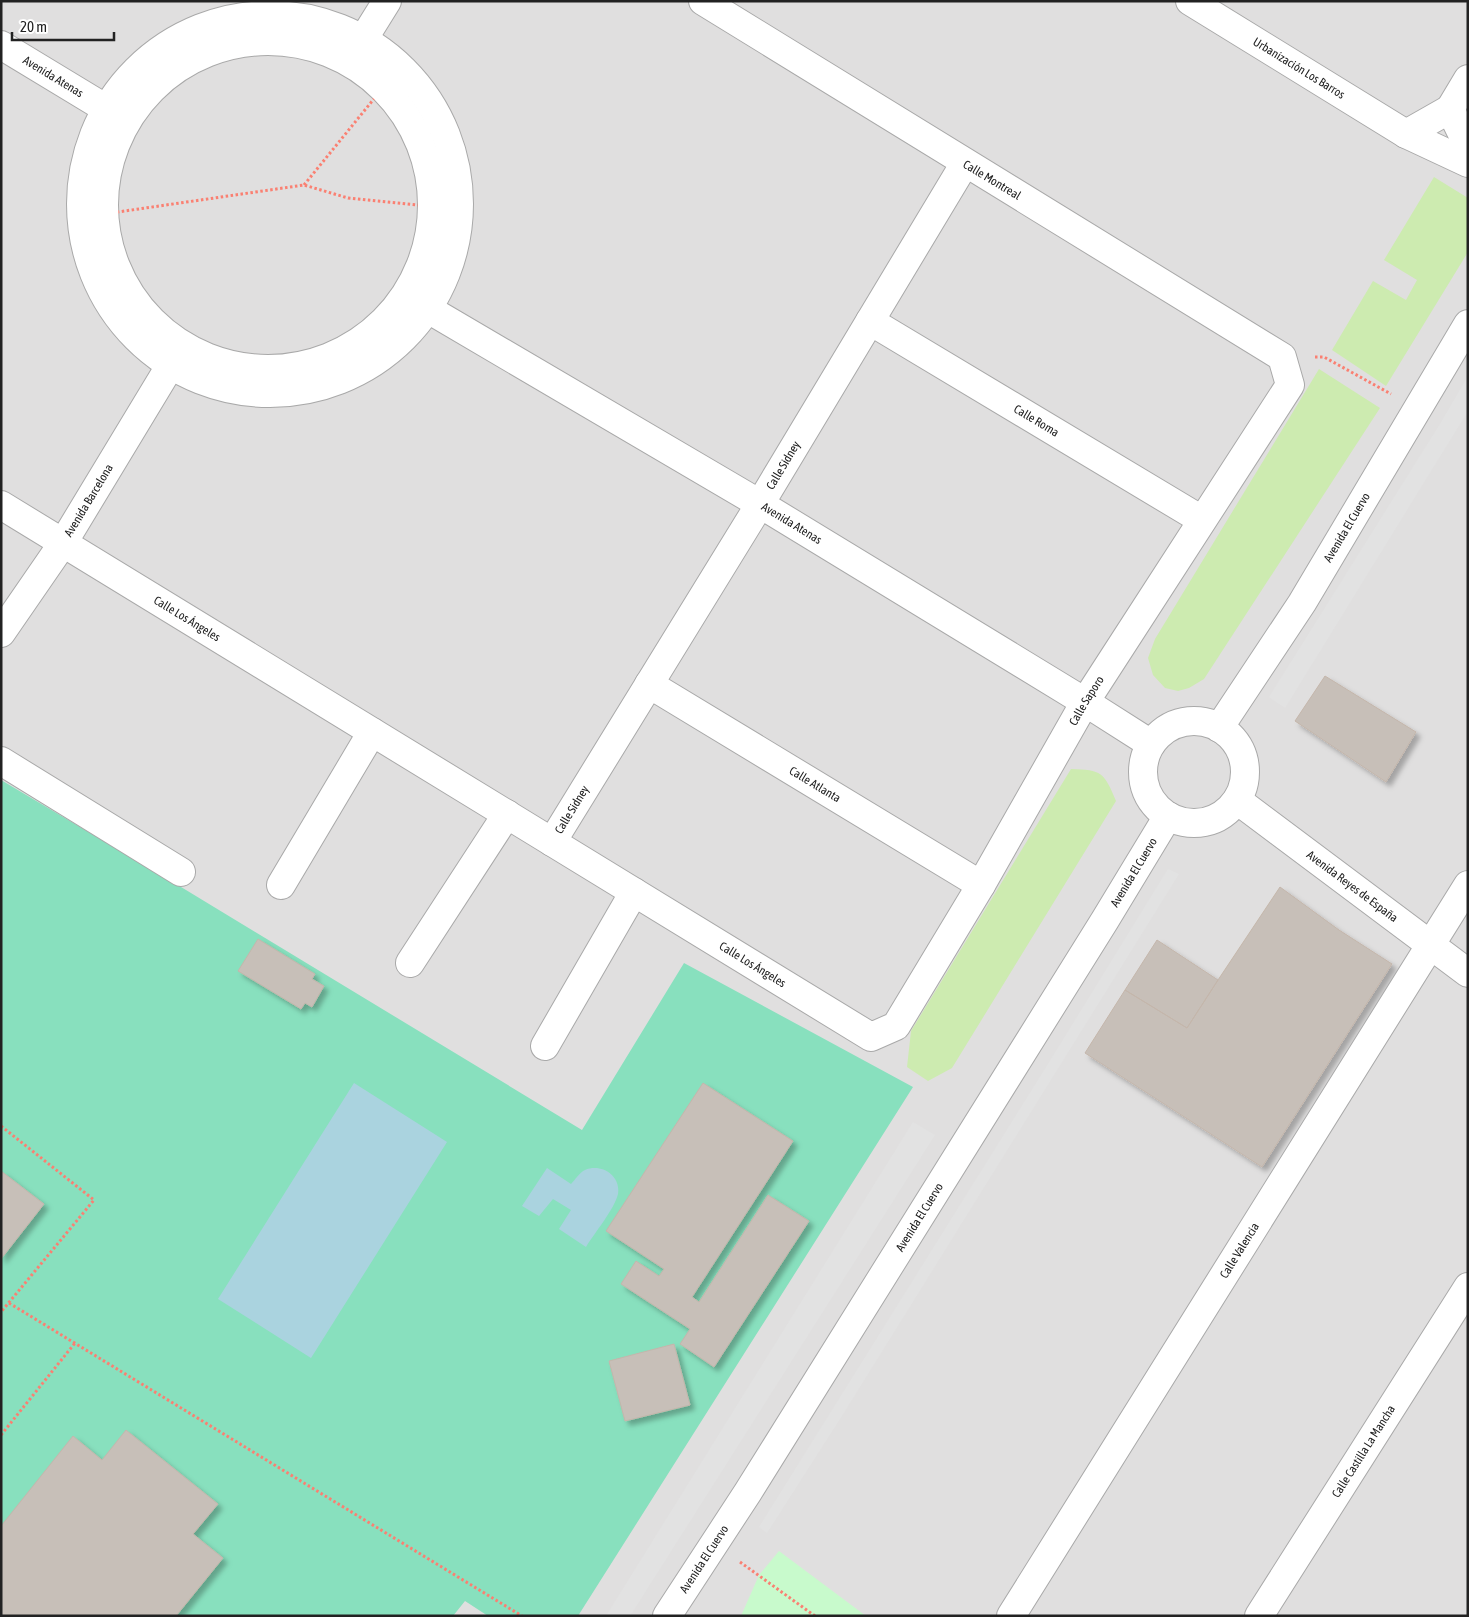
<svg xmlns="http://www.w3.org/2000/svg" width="1469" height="1617" font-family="'Asap Condensed',sans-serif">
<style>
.residential{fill:#e0dfdf}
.grass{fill:#cdebb0}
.park{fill:#c8facc}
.pitch{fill:#88e0be}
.parking{fill:#e2e2e2}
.water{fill:#aad3df}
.building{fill:#c7bfb8;stroke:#c4b6ab;filter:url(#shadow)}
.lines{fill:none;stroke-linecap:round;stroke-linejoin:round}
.minor-casing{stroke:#a9a9a9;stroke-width:30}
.path{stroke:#fa8072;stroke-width:3;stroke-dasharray:2.5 2.5;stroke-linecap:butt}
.minor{stroke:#fff;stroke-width:28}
.labels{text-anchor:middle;stroke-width:5;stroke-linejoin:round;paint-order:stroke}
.street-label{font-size:12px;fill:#222;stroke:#fff}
</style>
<defs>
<filter id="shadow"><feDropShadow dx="4.5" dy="4.5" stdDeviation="2.5" flood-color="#0004"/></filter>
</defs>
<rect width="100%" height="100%" fill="#f2efe9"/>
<!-- residential -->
<path class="residential" d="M1,1H1468V1616H1Z"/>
<!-- grass -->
<path class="grass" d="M1434,177L1468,198V252L1386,386L1332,350L1373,281L1406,300L1417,280L1384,260Z
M1319,369L1380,408L1204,679L1189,688L1178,691L1165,688L1153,675L1148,658L1155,639Z
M1071,769C1102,770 1104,772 1116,801L952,1068L928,1081L907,1067L911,1031Z"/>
<!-- park -->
<path class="park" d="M779,1551L866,1616H741L759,1575Z"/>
<!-- pitch -->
<path class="pitch" d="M1,780L186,890L582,1130L684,963L913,1087L578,1616H488L465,1601L453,1616H1Z"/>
<!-- parking -->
<path class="parking" d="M1468,376V411L1285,708L1269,697L1440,424Z
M1168,869L1179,874L840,1419L767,1533L759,1527L1048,1064Z
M913,1122L935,1135L630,1616H606Z"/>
<!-- water -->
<path class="water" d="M354,1083L447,1142L311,1358L218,1299Z
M547,1168L571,1184C575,1180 580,1172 585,1170C601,1163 621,1175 618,1194C614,1210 595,1232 586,1247L559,1229L571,1210L553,1199L539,1216L522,1206Z"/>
<!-- building -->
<path class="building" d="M1325,676L1416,732L1386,782L1295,721Z
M1280,887L1339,930L1392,964L1262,1167L1085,1053L1125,990L1187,1028L1218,980Z
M258,939L315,974L312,979L324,986L312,1007L305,1003L301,1009L238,971Z
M1157,940L1218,980L1187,1028L1125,990Z
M703,1083L793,1141L692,1297L699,1302L768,1195L809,1221L714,1367L680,1344L690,1329L621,1284L636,1261L659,1276L664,1269L606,1231Z
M1,1171L44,1204L1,1259Z
M674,1344L690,1405L625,1421L609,1361Z
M126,1430L218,1504L193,1534L223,1558L176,1616H1V1526L73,1436L102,1460Z"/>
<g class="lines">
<defs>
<g id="minor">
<path id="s1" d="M1190,1L1406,134L1468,163"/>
<circle cx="270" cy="204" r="189"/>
<path d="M364,38L387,1"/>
<circle cx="268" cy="205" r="164"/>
<path id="s2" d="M1,45L105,108"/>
<path d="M1468,79L1450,109L1468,146"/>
<path d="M1406,134L1450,109"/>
<path id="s3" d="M428,309L760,504L1085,702L1151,744"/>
<path id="s4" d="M870,321L1202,520"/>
<path id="s5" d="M1,505L871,1037L896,1026L981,885L1085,702L1290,385L1282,357L703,1"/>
<path id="s6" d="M1,633L63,543L170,366"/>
<path id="s7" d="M649,684L981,885"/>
<circle cx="1194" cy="772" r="51"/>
<path id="s8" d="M1219,728L1302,603L1468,324"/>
<path d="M1,761L181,872"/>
<path id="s9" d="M1237,800L1468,973"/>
<path id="s10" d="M552,842L760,504L965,163"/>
<path d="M281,885L372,732"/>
<path d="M410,963L507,814"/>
<path d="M545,1046L634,892"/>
<path id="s11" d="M667,1616L748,1492L1105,920L1168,816"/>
<path id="s12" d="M1011,1616L1468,885"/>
<path id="s13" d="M1259,1616L1468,1287"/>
</g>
</defs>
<!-- minor casing -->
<use href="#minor" class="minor-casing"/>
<!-- path -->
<path class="path" d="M304,185L386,84
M97,215L304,185L348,198L437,207
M1315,357H1324L1391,394
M1,1126L94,1200L1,1312
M9,1303L522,1616
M1,1435L75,1343
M740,1562L815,1616"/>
<!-- minor -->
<use href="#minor" class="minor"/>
</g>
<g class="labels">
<!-- street labels -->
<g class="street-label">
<text dy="4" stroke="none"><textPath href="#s1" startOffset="128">Urbanización Los Barros</textPath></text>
<text dy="4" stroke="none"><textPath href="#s2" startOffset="61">Avenida Atenas</textPath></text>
<text transform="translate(992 180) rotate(31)" y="4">Calle Montreal</text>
<text dy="4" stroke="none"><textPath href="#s4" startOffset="194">Calle Roma</textPath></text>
<text dy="4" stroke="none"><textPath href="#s10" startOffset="442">Calle Sidney</textPath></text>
<text dy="4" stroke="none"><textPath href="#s6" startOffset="159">Avenida Barcelona</textPath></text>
<text dy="4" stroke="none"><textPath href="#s3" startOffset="422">Avenida Atenas</textPath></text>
<text dy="4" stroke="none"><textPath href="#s8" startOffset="238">Avenida El Cuervo</textPath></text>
<text dy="4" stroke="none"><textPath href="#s5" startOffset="218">Calle Los Ángeles</textPath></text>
<text dy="4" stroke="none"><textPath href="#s5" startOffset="1424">Calle Saporo</textPath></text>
<text dy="4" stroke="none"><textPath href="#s7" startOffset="194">Calle Atlanta</textPath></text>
<text dy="4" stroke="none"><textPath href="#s10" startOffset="38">Calle Sidney</textPath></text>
<text dy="4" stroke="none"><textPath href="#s11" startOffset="878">Avenida El Cuervo</textPath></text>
<text dy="4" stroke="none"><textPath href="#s9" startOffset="144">Avenida Reyes de España</textPath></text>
<text dy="4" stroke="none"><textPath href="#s5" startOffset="881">Calle Los Ángeles</textPath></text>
<text dy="4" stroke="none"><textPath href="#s11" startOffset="472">Avenida El Cuervo</textPath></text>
<text dy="4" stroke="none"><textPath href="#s12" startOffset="431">Calle Valencia</textPath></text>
<text dy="4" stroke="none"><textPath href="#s13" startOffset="195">Calle Castilla La Mancha</textPath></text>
<text dy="4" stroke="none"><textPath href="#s11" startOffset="68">Avenida El Cuervo</textPath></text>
</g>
</g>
<!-- border -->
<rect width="1469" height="1617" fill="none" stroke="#222222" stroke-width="5"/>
<!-- scale -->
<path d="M12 32v8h102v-8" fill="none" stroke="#222222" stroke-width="2.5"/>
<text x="20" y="32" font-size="15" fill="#222222" stroke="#ffffff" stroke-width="4" paint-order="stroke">20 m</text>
</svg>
